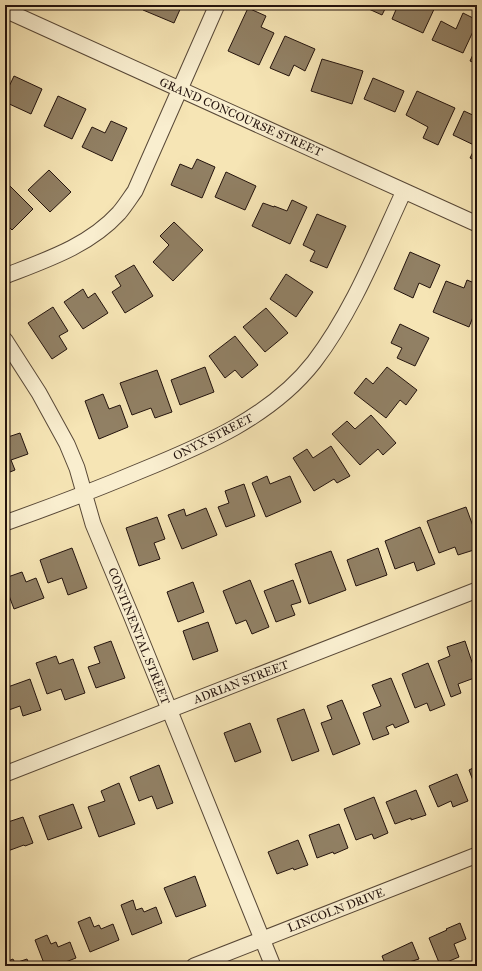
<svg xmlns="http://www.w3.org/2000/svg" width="482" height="971" font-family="'IM FELL Great Primer',serif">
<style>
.building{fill:#918064;stroke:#23130d}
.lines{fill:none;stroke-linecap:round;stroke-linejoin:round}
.minor-casing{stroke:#584837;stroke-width:17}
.minor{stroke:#f9eecf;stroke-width:15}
.labels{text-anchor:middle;stroke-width:3;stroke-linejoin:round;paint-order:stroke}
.street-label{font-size:12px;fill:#23130d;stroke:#f9eecf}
</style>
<rect width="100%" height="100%" fill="#f6e5b5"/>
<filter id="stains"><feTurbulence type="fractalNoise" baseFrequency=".005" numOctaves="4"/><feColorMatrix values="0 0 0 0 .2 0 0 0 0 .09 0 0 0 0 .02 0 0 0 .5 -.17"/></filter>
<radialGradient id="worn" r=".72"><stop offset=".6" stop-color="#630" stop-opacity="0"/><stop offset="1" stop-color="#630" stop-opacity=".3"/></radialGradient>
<!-- building -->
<path class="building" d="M145,5H182L174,23L143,10Z
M360,5H387L382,15Z
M398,5L416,6L436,5L423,33L392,19Z
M248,8L266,16L261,27L274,33L259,65L228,51Z
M463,13L477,20V23L463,53L432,40L441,21L456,29Z
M285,36L315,49L305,71L294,65L289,76L270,68Z
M477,46V64L470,61Z
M322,59L363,71L352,104L311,91Z
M14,76L42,89L31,114L5,102V95Z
M373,78L404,91L395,112L364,99Z
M417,91L455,108L438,145L423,138L428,127L406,115Z
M58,96L86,109L72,139L44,126Z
M464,111L477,117V161L470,158L476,146L453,135Z
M111,121L127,128L112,161L82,147L92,127L105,133Z
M197,159L215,167L202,198L171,185L180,164L192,169Z
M49,170L71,192L50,212L28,190Z
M226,172L256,186L245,210L215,197Z
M10,186L33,209L12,230L5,223V191Z
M292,200L307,207L290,244L252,226L263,203L274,207V206L287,211Z
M317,214L346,226L327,268L310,261L315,251L303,245Z
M174,222L203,250L173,281L153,262L169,245L160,236Z
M410,252L440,265L430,288L419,283L413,298L394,289Z
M134,265L153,296L125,313L112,292L121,286L115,276Z
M286,274L313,292L296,317L270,299Z
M467,280L477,284V307L469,327L433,312L446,281L464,288Z
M83,289L88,298L95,293L108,313L83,329L64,302Z
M53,307L68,331L59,336L67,349L52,359L28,323Z
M266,308L288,333L265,352L243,327Z
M400,324L429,338L415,366L397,358L402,348L391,343Z
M235,336L258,365L242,378L235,370L225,378L209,356Z
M205,367L214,392L180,405L171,380Z
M387,367L417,390L406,405L400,400L386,418L354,393L366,378L373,384Z
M157,370L172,412L155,418L151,408L132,415L120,383Z
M103,394L109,409L120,405L128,427L99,439L85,401Z
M371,415L396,443L383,455L378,449L360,465L332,434L347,421L355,429Z
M20,433L28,454L11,460L15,470L5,474V438Z
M331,446L350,476L337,483L334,479L314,491L293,458L307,449L313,458Z
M267,476L270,484L290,476L301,502L266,517L252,483Z
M244,484L255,516L226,527L218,507L229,503L225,491Z
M466,507L477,537V549L458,555L455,547L439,553L427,521Z
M206,508L217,535L182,549L168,515L184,509L186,516Z
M157,517L165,539L154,543L160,559L139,566L126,528Z
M420,527L435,564L417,571L414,562L395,569L385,541Z
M72,548L87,588L68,595L62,578L48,583L40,560Z
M378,548L387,575L356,586L347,560Z
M331,551L346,590L309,604L295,564Z
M22,572L26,582L36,578L44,598L14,609L5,585V578Z
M250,580L269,627L252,634L246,620L236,624L223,591Z
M293,580L301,602L291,605L295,615L276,622L264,591Z
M193,582L204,612L178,622L167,592Z
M208,622L218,651L193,660L183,631Z
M111,641L125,678L96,688L88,667L100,663L94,647Z
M465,641L477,677L458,684L461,693L451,697L438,661L450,656L447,647Z
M56,656L59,664L73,659L85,693L65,700L61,689L47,694L36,663Z
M428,663L445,705L430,711L427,703L415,708L402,674Z
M391,678L409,722L395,728L393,724L386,727L389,734L373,740L363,713L381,706L372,685Z
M30,679L41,710L23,716L20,706L6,711L5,688Z
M342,700L360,744L333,755L321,723L332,719L327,706Z
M304,709L319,751L292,761L277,719Z
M250,723L261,752L235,762L224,733Z
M159,765L173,803L157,809L152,796L139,801L130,777Z
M477,766V791L469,770Z
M457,774L468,801L453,807L451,801L438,807L429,786Z
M119,783L135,824L99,837L88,807L105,801L101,791Z
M416,790L426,815L411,820V818L395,824L386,802Z
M374,797L388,833L374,839L372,834L356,840L344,809Z
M73,804L82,828L48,840L39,816Z
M23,817L33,843L25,846L24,845L5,852V823Z
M339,824L348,848L334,854L333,852L317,858L309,835Z
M298,840L308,865L294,870L293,868L277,874L268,852Z
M195,876L206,906L176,917L164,888Z
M133,900L136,910L142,908L144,912L156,907L162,923L132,935L121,905Z
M90,917L94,927L99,925L101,929L113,924L119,940L90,952L78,922Z
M460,923L466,939L454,944L459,957L440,965L429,938L447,930L446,929Z
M47,935L51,944L56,942L58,947L70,942L76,958L55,966H45L35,940Z
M412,942L419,959L406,963L407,966H386L382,956Z
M5,954L8,961L13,959L15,963L27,959L30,966H5Z"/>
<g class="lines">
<defs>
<path id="minor" d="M5,10L477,224
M5,276C46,260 89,246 119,213C125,206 130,198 135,191L217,5
M5,340L39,393L67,444L77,468L93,524L131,615L273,966
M5,523C50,507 95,490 140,471C204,445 271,417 314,362C353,311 377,249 404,191
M5,774L477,590
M194,966L477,855"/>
</defs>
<!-- minor casing -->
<use href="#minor" class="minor-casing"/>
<!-- minor -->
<use href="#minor" class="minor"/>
</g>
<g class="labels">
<!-- street labels -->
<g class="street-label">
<text transform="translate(241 117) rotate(24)" y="4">GRAND CONCOURSE STREET</text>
<text transform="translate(213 437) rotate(-27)" y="4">ONYX STREET</text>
<text transform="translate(139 636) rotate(68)" y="4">CONTINENTAL STREET</text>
<text transform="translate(241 682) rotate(-21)" y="4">ADRIAN STREET</text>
<text transform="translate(336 910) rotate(-21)" y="4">LINCOLN DRIVE</text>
</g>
</g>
<!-- margin -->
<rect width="482" height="971" fill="none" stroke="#f6e5b5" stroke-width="20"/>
<rect x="6" y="6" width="470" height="959" fill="none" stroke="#23130d" stroke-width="2"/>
<rect x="10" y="10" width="462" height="951" fill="none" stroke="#23130d"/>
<rect width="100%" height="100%" filter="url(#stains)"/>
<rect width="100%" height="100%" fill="url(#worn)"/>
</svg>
